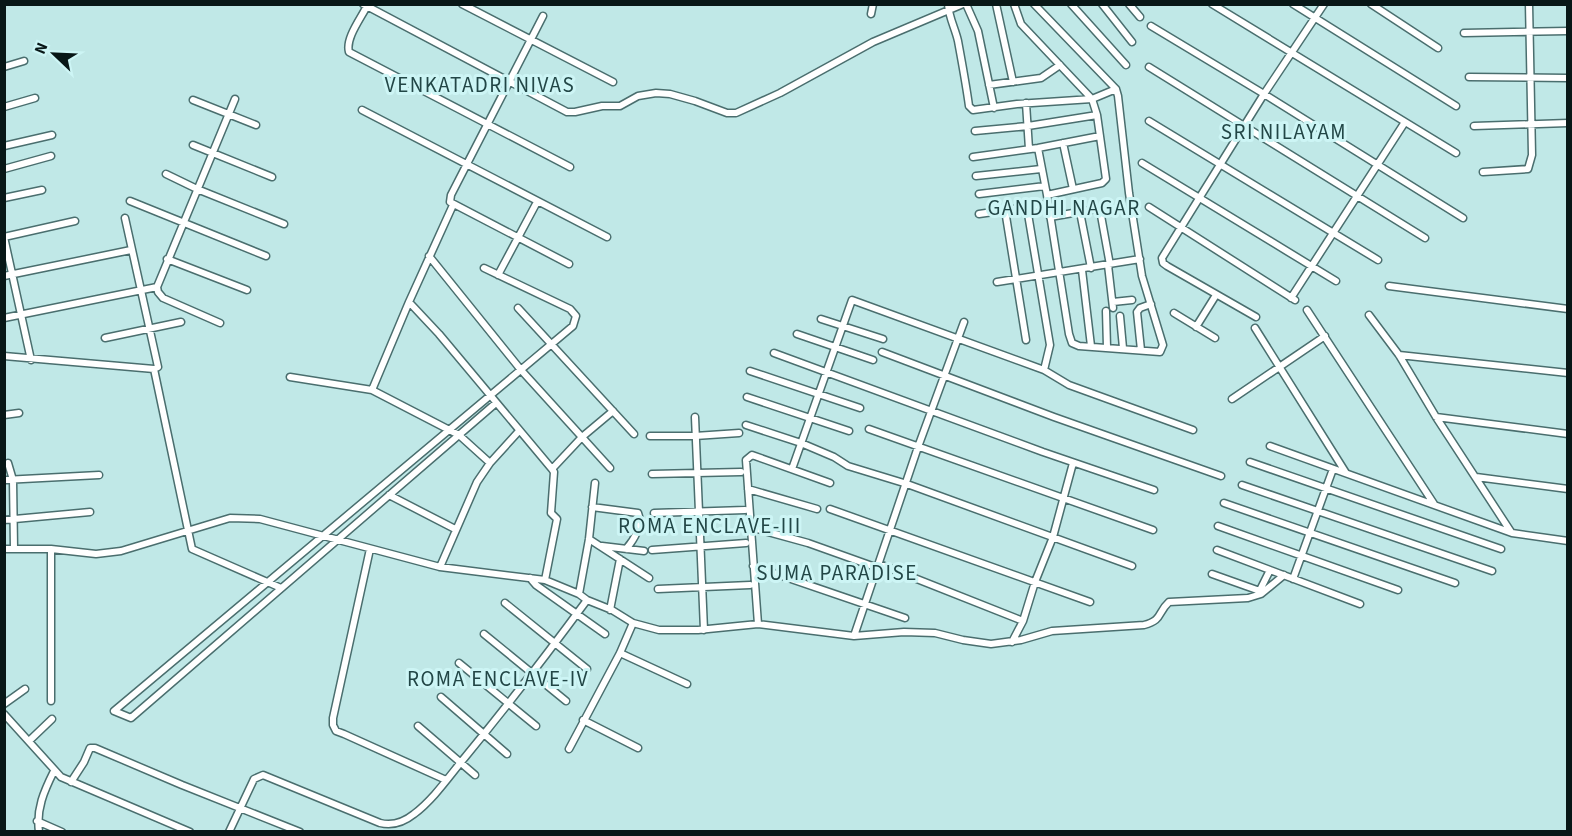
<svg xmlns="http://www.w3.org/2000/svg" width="1572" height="836" font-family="'Source Sans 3',sans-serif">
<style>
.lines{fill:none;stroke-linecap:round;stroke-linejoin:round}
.minor-casing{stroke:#4a6e6e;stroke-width:9}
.minor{stroke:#fff;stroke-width:6}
.labels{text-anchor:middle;stroke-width:6;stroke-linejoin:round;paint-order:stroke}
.neighbourhood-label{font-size:21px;letter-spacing:1.5px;fill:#224646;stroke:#cdf5f5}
</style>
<rect width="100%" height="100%" fill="#c0e8e7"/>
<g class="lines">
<defs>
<path id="minor" d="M363,4L567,112H575L602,106H620L638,96L656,93L670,94L695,101L727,113H736L780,93L873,42L963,4
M368,4C362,17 345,38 349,52L570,167
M462,4L613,82
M948,4C949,18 955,28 958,41C962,63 966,84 969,106L973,110L1017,104L1092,99L1116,89
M966,4L978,31L994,108
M996,4L1013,82
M1014,4L1021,24L1092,99L1097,115L1106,179L1102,183L1047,195
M1034,4L1116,89L1118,96L1129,193L1142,276L1163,345L1160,352L1079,346L1072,343L1069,334L1047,195L1038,148
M1071,4L1126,65
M1102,4L1132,42
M1129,4L1140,17
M1212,4L1456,153
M1293,4L1456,106
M1371,4L1438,48
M871,14L873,4
M543,16L451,195L450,202L569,264
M1151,26L1264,94L1463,218
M1464,33L1568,31
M4,67L24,61
M1149,67L1425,238
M1469,77L1568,78
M989,85L1041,78L1060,65
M193,100L256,125
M1026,103L1029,149
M4,107L35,98
M362,110L607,237
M1149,121L1378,260
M1474,126L1568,123
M975,131L1028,126L1097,115
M1063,143L1073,189
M193,145L272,177
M4,146L52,135
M973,157L1038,148L1100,136
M1142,163L1336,281
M4,169L51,156
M1483,172L1528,169L1532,155L1529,4
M166,174L197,189L284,224
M976,176L1041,169
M979,194L1045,186
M4,198L42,190
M130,201L266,256
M1149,207L1295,300
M1027,208L1050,345L1044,370
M1005,210L1026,340
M1080,212L1091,268
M979,214L1048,204
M1050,217L1096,209L1100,210L1110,265
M125,218L158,367L154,369L192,549L281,588
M4,237L31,360
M4,237L75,221
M429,256L521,370L610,468
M167,259L247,290
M1108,265L1113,308
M484,268L570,309L576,316L573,326L114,711L131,718L496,403
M1082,270L1091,346
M498,275L537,202
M4,276L131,250
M997,282L1140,259
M1389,286L1568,309
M157,287L158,292L163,298L220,323
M1291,298L1405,122
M409,302L439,334L552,469L554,472L551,513L557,519L545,580
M1113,302L1132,300
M518,308L634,434
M1307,310L1434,504
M1106,311L1107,347
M1174,313L1215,338
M1369,315L1399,355L1436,417L1511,532
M1120,316L1123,348
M1256,317L1167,266L1163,263L1162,258L1264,94L1324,4
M4,318L157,287L235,99
M821,319L883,339
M1196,327L1216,295
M1255,328L1346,473
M797,334L873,360
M105,338L181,322
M1141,350L1137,312L1140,308L1151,304
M882,352L1054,417L1221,476
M774,353L1043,452L1154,490
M1399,355L1568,373
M4,356L154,369
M750,371L860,408
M290,377L372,390L459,435L490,463
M372,390L409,302L453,205
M747,397L849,431
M1232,399L1325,336
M4,415L19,413
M695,417L704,630
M1436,417L1568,434
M746,425L801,443L834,457L848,466L907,484L1132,566
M869,429L1153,530
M650,436H695L739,433
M1270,446L1512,533L1568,541
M1250,462L1501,549
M8,463L13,480L14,548
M552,469L582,437L613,411
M792,469L852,300L1044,370L1069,385L1193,430
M652,474L741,472
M1476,477L1568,489
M4,480L99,475
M1242,485L1492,571
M748,489L817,509
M389,495L455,529
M1224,503L1455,583
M592,507L638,513C643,525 634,540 626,549
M830,509L1090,602
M654,513L745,510
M4,520L90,512
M1218,526L1398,590
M750,527L808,543L878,568
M589,539L649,578
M602,546L644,551
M4,549H51L96,554L121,551L230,518L260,519L440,567L545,580L579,594L587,600L612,610L633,623L659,630H698L758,624L854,636L904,632L935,633L963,640L991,644L1021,640L1052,631L1144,625C1163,620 1157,613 1169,602L1248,598L1261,594L1284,575
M51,549V701
M370,549L333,718V725L336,731L344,734L446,780
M652,550L746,543
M1217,550L1360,604
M879,564L1023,621
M753,566L905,618
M440,567L477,482L490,463L519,431
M1212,574L1257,590H1260L1270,570
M530,578L536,585L605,634
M1293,579L1333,469
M658,589L750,585
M579,594L589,539L595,483
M505,603L587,669
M610,610L620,559
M758,624L746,460L752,455L830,483
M484,634L566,701
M854,636L918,447L964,322
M1012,642L1023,621L1035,582L1053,537L1073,463
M620,653L687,684
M459,663L536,726
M441,697L507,754
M4,704L25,689
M4,714L61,777L190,832
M583,720L638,748
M418,726L475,775
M29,741L52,719
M569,749L620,653L633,623
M71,782L84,762L90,748H95L182,785L300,832
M37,821L62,832
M39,832C36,809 44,791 54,771
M229,832L254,779L263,775L380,823C392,826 404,822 414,814C434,799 450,775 466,756C508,705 548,653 587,600"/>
</defs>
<!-- minor casing -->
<use href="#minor" class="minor-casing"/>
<!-- minor -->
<use href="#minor" class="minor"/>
</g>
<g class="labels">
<!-- neighbourhood labels -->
<g class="neighbourhood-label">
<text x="480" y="92">VENKATADRI NIVAS</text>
<text x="1284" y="139">SRI NILAYAM</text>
<text x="1064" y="215">GANDHI NAGAR</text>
<text x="710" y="533">ROMA ENCLAVE-III</text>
<text x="837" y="580">SUMA PARADISE</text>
<text x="498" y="686">ROMA ENCLAVE-IV</text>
</g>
</g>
<!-- border -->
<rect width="1572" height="836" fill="none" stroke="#081717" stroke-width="12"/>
<!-- north arrow -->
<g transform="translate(54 54) rotate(293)" stroke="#cdf5f5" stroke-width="4.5" paint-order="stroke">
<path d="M0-4.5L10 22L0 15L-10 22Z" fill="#081717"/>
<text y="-9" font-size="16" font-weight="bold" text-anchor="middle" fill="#081717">N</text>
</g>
</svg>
